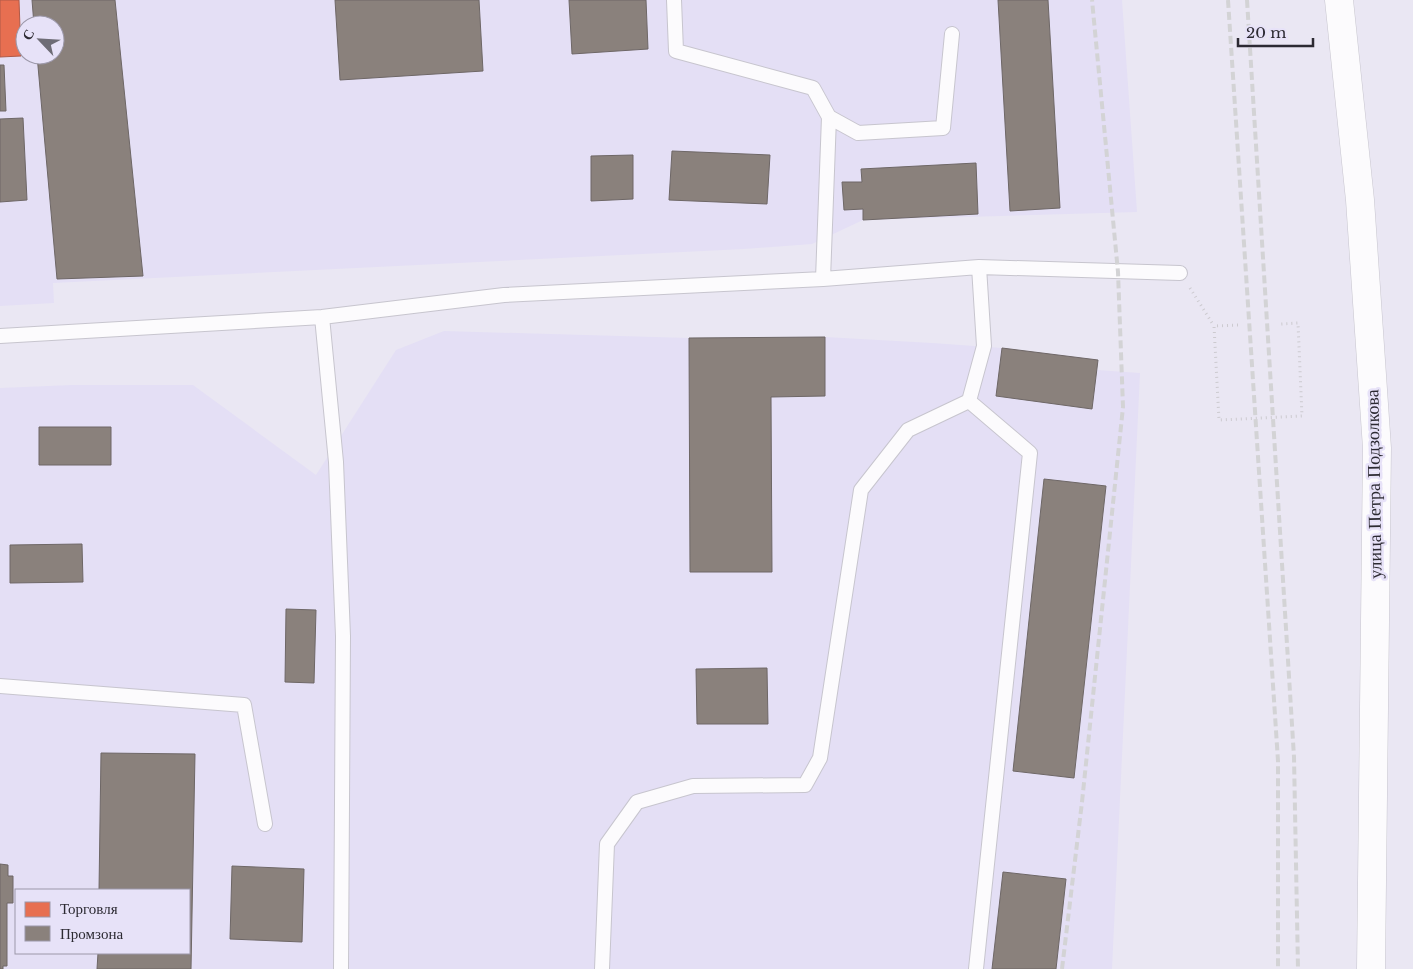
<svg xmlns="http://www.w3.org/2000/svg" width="1413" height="969" font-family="'Libre Baskerville',serif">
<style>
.built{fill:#e4dff5;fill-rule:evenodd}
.shops{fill:#e76f51;stroke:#af5a48}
.industry{fill:#8a817c;stroke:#6e6766}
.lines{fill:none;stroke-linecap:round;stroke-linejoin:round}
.service-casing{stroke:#c7c5ce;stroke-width:16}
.minor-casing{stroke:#c7c5ce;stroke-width:29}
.path{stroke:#cccacf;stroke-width:3;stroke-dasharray:1 4;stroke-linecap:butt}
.service{stroke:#fcfbfd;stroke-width:14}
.minor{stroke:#fcfbfd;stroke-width:28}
.rail{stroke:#d3d3d5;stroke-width:4;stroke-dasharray:8 4;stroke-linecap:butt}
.labels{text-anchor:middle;stroke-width:5;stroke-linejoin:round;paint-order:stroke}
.street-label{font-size:18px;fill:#2c2a32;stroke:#e7e2f8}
</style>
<rect width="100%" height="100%" fill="#eae7f3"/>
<!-- built -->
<path class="built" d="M0,0H1122L1137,212L863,220L812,244L744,249L53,283L54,303L0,306ZM25,25H55V55H25Z
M444,331L689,338L825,337L932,343L1002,348L1098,360L1097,370L1140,373L1112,969H0V388L72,385H193L316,475L396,350ZM16,890H189V953H16Z"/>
<!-- shops -->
<path class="shops" d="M0,0H19L21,56L0,57Z"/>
<!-- industry -->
<path class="industry" d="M32,0H115L143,276L57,279L37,55H55V25H34Z
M335,0H479L483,71L340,80Z
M569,0H646L648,49L572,54Z
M998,0H1048L1060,208L1010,211Z
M0,65H4L6,111H0Z
M23,118L27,200L0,202V119Z
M672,151L770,155L767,204L669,200Z
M633,155V199L591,201V156Z
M976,163L978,214L863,220V209L844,210L842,182H862L861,169Z
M825,337V396L771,397L772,572H690L689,338Z
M1002,348L1098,360L1092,409L996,396Z
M39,427H111V465H39Z
M1044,479L1106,486L1074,778L1013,771Z
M82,544L83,582L10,583V545Z
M286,609L316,610L314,683L285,682Z
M767,668L768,724H697L696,669Z
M101,753L195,754L191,969H97L98,953H189V890H99Z
M0,864L8,865V876H13V903H7V966H3V969H0Z
M232,866L304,869L302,942L230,939Z
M1003,872L1066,879L1056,969H992Z"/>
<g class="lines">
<defs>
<path id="service" d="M674,0L676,51L813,88L829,117L823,279
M829,117L858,133L943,128L952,34
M322,317L336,462L343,636L341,969
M0,336L322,317L504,295L823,279L979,267L1180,273
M969,401L1030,453L976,969
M0,686L244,705L265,824
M602,969L607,844L637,802L693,786L805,785L820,758L861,490L908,430L969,401L984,346L979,267"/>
<path id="minor" d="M1339,0L1360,200L1377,448L1371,969"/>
</defs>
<!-- service casing -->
<use href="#service" class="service-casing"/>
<!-- minor casing -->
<use href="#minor" class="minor-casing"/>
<!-- path -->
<path class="path" d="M1190,288L1214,326
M1238,325L1214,326L1219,420L1302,416L1298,323L1281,324"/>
<!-- service -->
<use href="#service" class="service"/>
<!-- minor -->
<use href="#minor" class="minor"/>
<!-- rail -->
<path class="rail" d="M1228,0L1278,761V969
M1247,0L1294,757L1298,969
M1062,969L1082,802L1123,407L1118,272L1092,0"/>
</g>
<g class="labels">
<!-- street labels -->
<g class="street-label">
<text transform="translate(1374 484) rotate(-91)" y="6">улица Петра Подзолкова</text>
</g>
</g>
<!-- legend -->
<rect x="15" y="889" width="175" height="65" fill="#e7e2f8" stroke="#9c98a9"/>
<rect x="25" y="902" width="25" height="15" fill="#e76f51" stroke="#9c98a9"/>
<text x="60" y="914" font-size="15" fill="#2c2a32">Торговля</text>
<rect x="25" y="926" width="25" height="15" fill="#8a817c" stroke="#9c98a9"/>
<text x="60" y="939" font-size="15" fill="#2c2a32">Промзона</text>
<!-- north arrow -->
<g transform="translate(40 40) rotate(295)"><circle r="24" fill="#e7e2f8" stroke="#9c98a9"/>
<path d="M0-4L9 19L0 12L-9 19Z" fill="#6e6c76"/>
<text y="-8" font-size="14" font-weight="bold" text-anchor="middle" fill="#2c2a32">С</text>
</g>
<!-- scale -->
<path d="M1238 38v8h75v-8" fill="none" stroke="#2c2a32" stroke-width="2.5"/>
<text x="1246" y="38" font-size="15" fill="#2c2a32" stroke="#e7e2f8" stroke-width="4" paint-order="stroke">20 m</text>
</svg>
